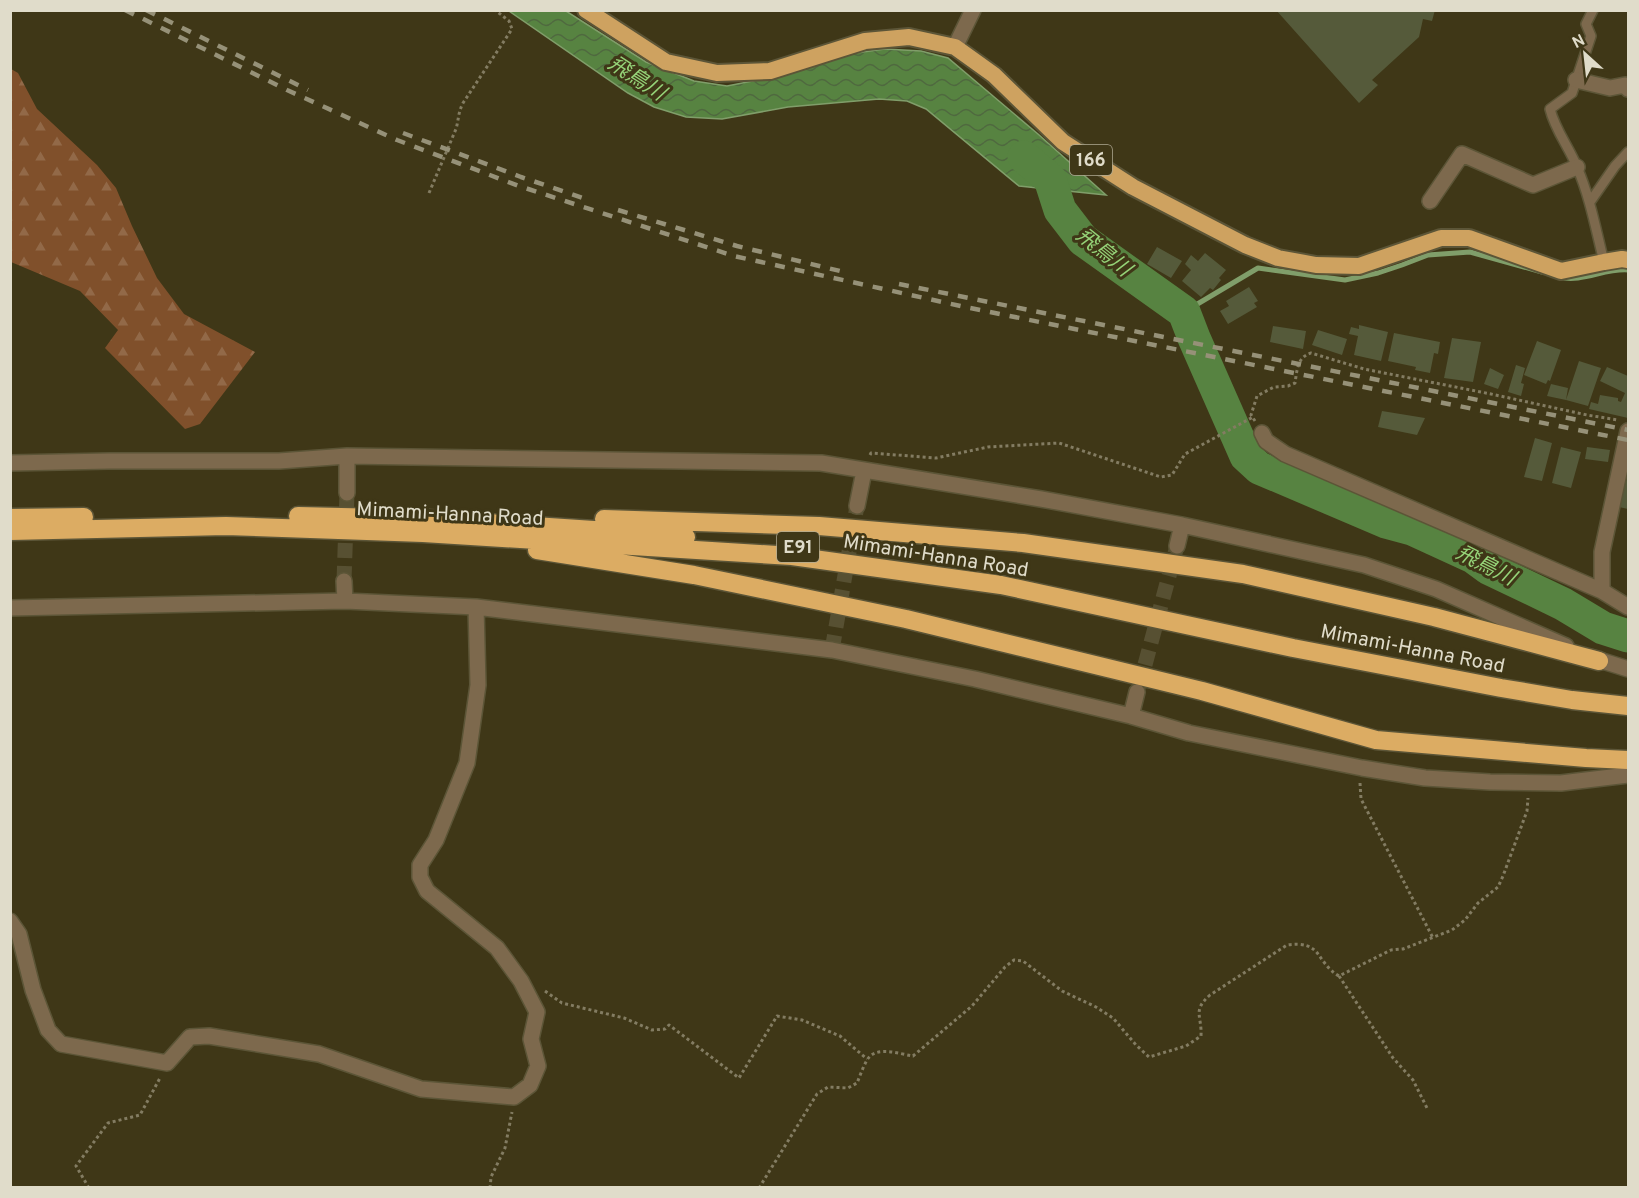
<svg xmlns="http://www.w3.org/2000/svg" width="1639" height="1198" font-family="Overpass,'Noto Sans JP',sans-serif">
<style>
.forest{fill:url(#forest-firs)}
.water{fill:url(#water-waves);stroke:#809e6a;stroke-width:1.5}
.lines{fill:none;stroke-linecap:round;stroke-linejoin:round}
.stream{stroke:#809e6a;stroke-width:5}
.river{stroke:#578341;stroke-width:33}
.building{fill:#555a3a}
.minor-tunnel{stroke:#575032;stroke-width:15;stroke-dasharray:15 8;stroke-linecap:butt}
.service-casing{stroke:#5c5537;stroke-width:12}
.minor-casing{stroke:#5c5537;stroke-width:18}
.tertiary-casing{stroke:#5c5537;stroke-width:18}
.trunk-casing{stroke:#5c5537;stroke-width:20}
.motorway-casing{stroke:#5c5537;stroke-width:21}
.path{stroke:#837c62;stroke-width:3;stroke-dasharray:3 3;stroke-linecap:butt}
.service{stroke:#7d694d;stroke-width:9}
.minor{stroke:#7d694d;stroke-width:15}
.tertiary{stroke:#7d694d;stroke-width:15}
.trunk{stroke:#cea260;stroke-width:16}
.motorway{stroke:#dcac63;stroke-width:18}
.rail{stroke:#969178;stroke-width:4.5;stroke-dasharray:10 10;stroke-linecap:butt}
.labels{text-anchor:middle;stroke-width:6;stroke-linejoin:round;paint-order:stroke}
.shield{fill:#3f3717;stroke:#b0aa94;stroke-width:1.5}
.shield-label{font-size:18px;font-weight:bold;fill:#e0dcca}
.street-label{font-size:20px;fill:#e0dcca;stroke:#3f3717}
.water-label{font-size:21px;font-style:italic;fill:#95d378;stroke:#3f3717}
</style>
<defs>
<pattern id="forest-firs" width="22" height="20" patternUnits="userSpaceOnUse" patternTransform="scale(1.5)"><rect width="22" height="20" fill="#80502b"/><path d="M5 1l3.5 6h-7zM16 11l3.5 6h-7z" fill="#926948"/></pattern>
<pattern id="water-waves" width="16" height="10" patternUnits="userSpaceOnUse" patternTransform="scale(1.5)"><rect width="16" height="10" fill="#578341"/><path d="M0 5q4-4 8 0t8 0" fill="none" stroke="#4f693f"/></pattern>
</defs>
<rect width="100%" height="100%" fill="#3f3717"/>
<!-- forest -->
<path class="forest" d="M11,69L18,73L37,109L97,165L116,188L132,226L157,278L184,314L255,352L200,424L185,429L105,348L118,330L80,291L11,262Z"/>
<!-- water -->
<path class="water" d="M509,11H566L646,62L694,81L727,86L768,78L855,53L885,49L921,51L948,58L1038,134L1106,195L1019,186L926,109L907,101L879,99L788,107L722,119L686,117L654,107L628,93Z"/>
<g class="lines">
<!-- stream -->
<path class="stream" d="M1559,277C1582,283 1605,268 1628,270
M1184,312L1258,268L1345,280L1378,273L1402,265L1428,255L1470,252L1542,272"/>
<!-- river -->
<path class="river" d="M1024,157L1050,179L1060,210L1083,240L1184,312L1194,338L1246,456L1259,468L1386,522L1412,529L1473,557L1488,568L1563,604L1603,628L1628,636"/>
</g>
<!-- building -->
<path class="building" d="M1276,10H1435L1432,21L1423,19L1419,37L1372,80L1378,85L1359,103Z
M1157,247L1182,261L1171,278L1147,264Z
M1205,253L1226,270L1219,278L1221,280L1213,290L1210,288L1201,297L1182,281L1191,270L1185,264L1191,255L1198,261Z
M1249,287L1258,301L1254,303L1257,307L1228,324L1220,311L1229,306L1226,301Z
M1359,325L1388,332L1381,361L1354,355L1358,336L1349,334L1351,327L1359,329Z
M1273,326L1306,331L1303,349L1270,342Z
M1318,330L1347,339L1342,355L1312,345Z
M1394,333L1440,342L1438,354L1434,353L1430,373L1415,370L1416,367L1388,361Z
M1452,338L1481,342L1473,382L1444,378Z
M1537,341L1561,350L1550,381L1548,380L1546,384L1524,375Z
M1579,361L1601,368L1588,406L1566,400Z
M1516,365L1525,368L1521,383L1524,384L1521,396L1508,392Z
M1607,367L1628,376V418L1589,409L1591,402L1598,404L1600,395L1618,398V401L1621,402L1625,393L1600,381Z
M1490,368L1504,375L1498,389L1484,384Z
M1551,384L1568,388L1566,400L1547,396Z
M1382,411L1425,418L1417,435L1378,427Z
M1535,438L1552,443L1542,481L1524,477Z
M1561,447L1581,452L1571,488L1552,483Z
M1587,447L1610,450L1608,462L1585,459Z
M1628,474V509L1619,507Z"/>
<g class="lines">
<!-- minor-tunnel -->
<path class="minor-tunnel" d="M344,581L347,493
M832,650L857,506
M1139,687L1177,546"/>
<defs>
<path id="service" d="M1593,10L1586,24L1591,36L1572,93L1550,109C1555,130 1569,147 1577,167C1590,197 1596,230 1604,262
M1590,202L1615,166L1628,152"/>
<path id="minor" d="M1576,80L1610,88L1625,85L1628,89
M1430,201L1462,154L1533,185L1577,167
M1262,433L1266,441L1285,454L1602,591L1628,607
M10,463L109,461H279L347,456L821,463L1041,499L1182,525L1364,565L1436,589L1566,646
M347,493V456
M857,506L864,471
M1177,546L1182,525
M344,581L345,601
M1602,591V552L1628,431
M10,608L345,601L476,607L832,650L975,679L1131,716L1189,733L1362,768L1425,778L1490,782L1561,783L1628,775
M1590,657L1628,669
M1131,716L1137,692
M10,921L19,934L33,990L48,1030L61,1044L167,1063L190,1037L209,1036L319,1054L421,1089L514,1097L530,1085L538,1066L531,1039L537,1012L521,981L497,948L427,891L420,877V865L436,840L467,763L478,685L476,607"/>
<path id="tertiary" d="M955,47L973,10"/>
<path id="trunk" d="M586,10L666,62L717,73L770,71L865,41L909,37L955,47L994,75L1063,142L1133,187L1245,245L1278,258L1316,265L1359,266L1441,238H1469L1561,271L1604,262L1622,259L1628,260"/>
<path id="motorway" d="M298,516L428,519L609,531L686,537
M10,518L84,517
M604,519L819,526L1023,543L1243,574L1434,617L1599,661
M10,531L226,526L423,533L792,556L1001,585L1293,648L1501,688L1572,700L1628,706
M537,550L694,575L906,619L1202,691L1376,740L1586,758L1628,760"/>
</defs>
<!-- service casing -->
<use href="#service" class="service-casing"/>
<!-- minor casing -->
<use href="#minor" class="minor-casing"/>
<!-- tertiary casing -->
<use href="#tertiary" class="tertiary-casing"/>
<!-- trunk casing -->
<use href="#trunk" class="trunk-casing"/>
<!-- motorway casing -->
<use href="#motorway" class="motorway-casing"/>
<!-- path -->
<path class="path" d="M429,193L456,129C459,118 458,113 463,103L512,29L509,21L495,10
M1255,421L1251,415L1257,396L1274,387L1288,386L1295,383C1297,371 1297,357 1311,353L1364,369L1491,394L1587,415L1618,420
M870,455L871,453L936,458L988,447L1059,443L1161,477L1172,475L1185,454L1253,417
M1360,783L1361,799L1433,938
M1339,976L1393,1058L1413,1080L1427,1108
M545,991L562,1003L624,1018L652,1030L665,1029L669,1025L739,1078L777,1016L802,1020L840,1036L867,1059
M89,1188L76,1166L108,1123L140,1115L160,1078
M490,1188L491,1177L505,1148L512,1112
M759,1188L817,1094L828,1087L848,1088L857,1083C860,1076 863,1067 867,1060C876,1045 899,1054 913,1056L972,1006L1005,967L1014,960L1023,961L1062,991L1096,1007L1113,1018L1136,1045L1149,1057L1186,1046L1201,1036C1202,1015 1192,1011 1210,995L1287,945C1323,940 1315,962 1339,976L1391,950L1403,949L1452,930L1465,920L1478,903L1498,887L1503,876L1527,811L1528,798"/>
<!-- service -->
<use href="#service" class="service"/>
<!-- minor -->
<use href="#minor" class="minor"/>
<!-- tertiary -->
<use href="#tertiary" class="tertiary"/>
<!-- trunk -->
<use href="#trunk" class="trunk"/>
<!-- motorway -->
<use href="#motorway" class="motorway"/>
<!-- rail -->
<path class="rail" d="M125,10L287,90L397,140L519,186L734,256L965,307L1628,440
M146,10L308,90
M403,133L521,177L589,200
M618,210L737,246L840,271
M899,284L1628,430"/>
</g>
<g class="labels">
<!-- shield labels -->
<g class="shield">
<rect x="1070" y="145" width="42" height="30" rx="4.5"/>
<rect x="777" y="532" width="42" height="30" rx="4.5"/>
</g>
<g class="shield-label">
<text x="1091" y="166">166</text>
<text x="798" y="553">E91</text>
</g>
<!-- street labels -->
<g class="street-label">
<text transform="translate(450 513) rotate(3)" y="7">Mimami-Hanna Road</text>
<text transform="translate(936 555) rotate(9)" y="7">Mimami-Hanna Road</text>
<text transform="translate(1413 648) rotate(11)" y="7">Mimami-Hanna Road</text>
</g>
<!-- water labels -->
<g class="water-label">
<text transform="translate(637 78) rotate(33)" y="7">飛鳥川</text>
<text transform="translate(1104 252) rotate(39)" y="7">飛鳥川</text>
<text transform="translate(1486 565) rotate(27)" y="7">飛鳥川</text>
</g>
</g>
<!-- border -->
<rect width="1639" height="1198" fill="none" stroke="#e0dcca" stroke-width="24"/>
<!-- north arrow -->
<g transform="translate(1585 54) rotate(333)" stroke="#3f3717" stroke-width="4.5" paint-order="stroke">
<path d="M0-4.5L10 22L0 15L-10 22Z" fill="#e0dcca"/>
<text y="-9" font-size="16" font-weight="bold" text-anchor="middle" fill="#e0dcca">N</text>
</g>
</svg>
